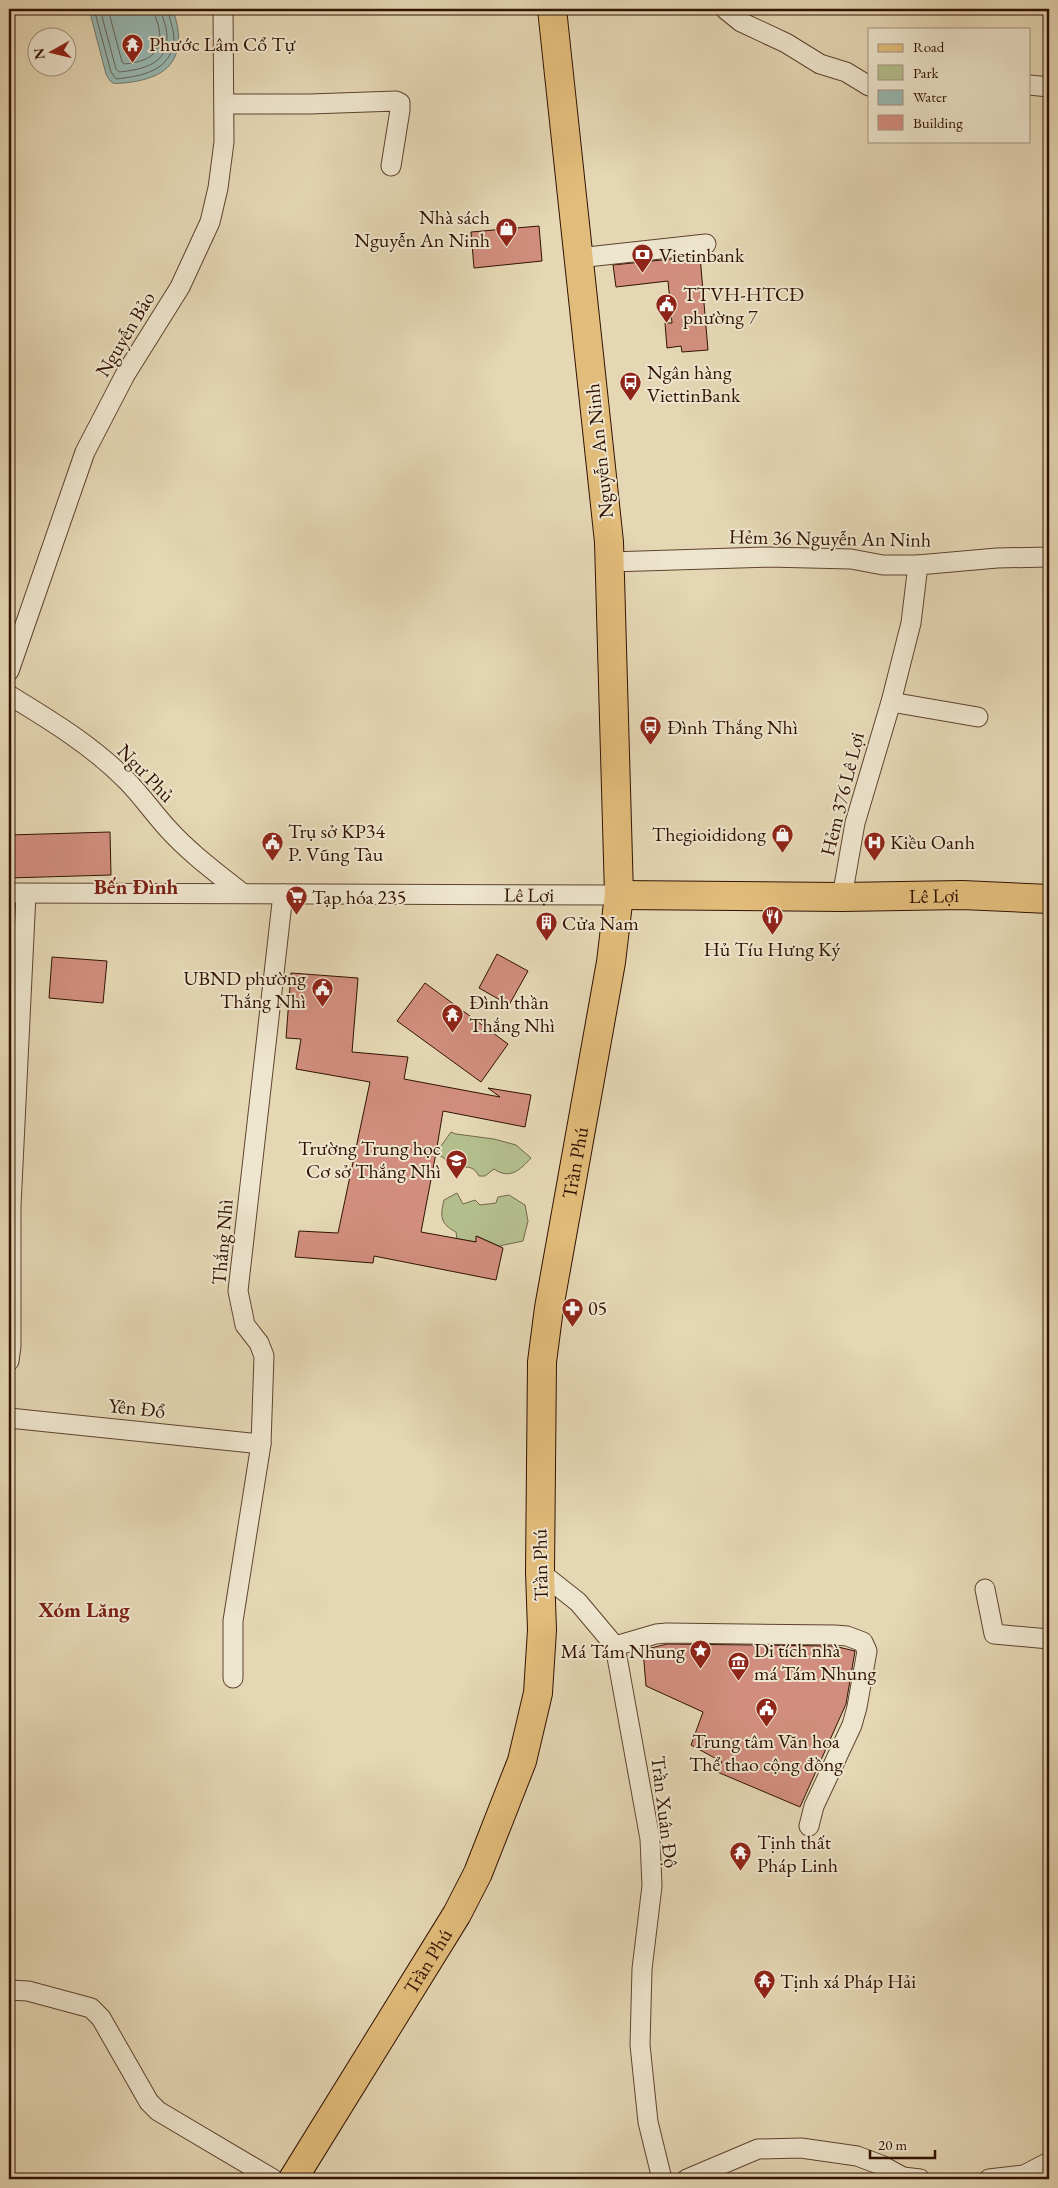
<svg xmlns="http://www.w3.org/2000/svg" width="1058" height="2188" font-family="'EB Garamond',serif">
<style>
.green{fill:#b4be8d;stroke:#726848}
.water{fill:#97b8b3;stroke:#6e766c}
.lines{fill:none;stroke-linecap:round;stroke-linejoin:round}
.shore{stroke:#64655a;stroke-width:1}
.building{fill:#d18e7e;stroke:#311202}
.street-casing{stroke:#5e432e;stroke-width:21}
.primary-casing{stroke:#311202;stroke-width:30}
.street{stroke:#eee5ce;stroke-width:19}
.primary{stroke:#e2bc7a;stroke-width:28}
.labels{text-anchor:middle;stroke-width:4;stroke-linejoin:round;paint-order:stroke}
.poi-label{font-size:20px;fill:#311202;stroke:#eee5ce;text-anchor:start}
.street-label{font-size:20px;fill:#311202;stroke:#eee5ce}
.neighbourhood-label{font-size:21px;font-weight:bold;fill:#7a1f14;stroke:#eee5ce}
</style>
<rect width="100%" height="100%" fill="#e5d7b4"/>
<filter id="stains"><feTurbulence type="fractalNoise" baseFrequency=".004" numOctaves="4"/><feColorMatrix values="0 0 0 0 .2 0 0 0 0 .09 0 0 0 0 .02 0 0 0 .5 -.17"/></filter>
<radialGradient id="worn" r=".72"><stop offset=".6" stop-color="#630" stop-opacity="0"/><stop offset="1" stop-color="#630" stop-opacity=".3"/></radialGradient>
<!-- green -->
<path class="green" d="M451,1132L456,1134L494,1139L516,1145L531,1158C520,1170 510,1180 494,1169L485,1176H479C474,1167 469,1166 459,1168L436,1153Z
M457,1193L463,1204L475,1200L480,1205L496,1203L498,1197L509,1195L525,1205L528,1221L523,1241L499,1246L477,1236L476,1242L457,1239L456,1232C440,1224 440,1216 444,1200Z"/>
<!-- water -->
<path class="water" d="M89,9H172C178,22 181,40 176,54C169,75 144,81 124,83C121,83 116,84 113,83C109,81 108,77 106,74Z"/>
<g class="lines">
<!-- shore -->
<path class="shore" d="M94,9L111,72L116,79C142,76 172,71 174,39C174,29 169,19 168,9
M100,9L116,69L119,72C141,70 169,64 167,36C167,27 162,18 161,9
M108,9L122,62L125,64C151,61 165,52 158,24C156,19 154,14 154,9"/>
</g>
<!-- building -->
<path class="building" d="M539,226L542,261L474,268L471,232Z
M700,256L708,350L682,352L681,346L667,348L665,323H672L668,281L616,287L613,265Z
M110,832L111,875L9,878V835Z
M497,954L528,971L509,1005L479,988Z
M52,957L107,961L103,1003L49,998Z
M291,973L358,978L352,1052L408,1057L404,1079L500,1097L488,1088L531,1095L525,1127L443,1111L436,1153L421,1232L476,1242V1236L503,1248L496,1280L374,1256L373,1263L295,1257L299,1231L338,1233L370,1082L296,1069L301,1039L286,1038Z
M425,983L508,1044L481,1082L397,1021Z
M667,1644L834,1646L855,1651L846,1704L800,1807L715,1771L722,1762L691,1745L703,1712L646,1686L643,1650Z"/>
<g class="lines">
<defs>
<g id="street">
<path d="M725,9L741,22L786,43L820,64L846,72L869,86"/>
<path d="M1029,85L1049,87"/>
<path d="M224,104H310L396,101L400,103V110L391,166"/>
<path d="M578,258L706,244"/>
<path d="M610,562L768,557L851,559L883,565H918L997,558L1049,557"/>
<path d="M918,565L911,623L891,702L978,717"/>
<path d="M9,671L85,452L125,375L180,287L210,222L218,188L224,142L223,9"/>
<path d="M9,695C50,720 93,746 127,781C142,796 154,814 169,830C191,854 217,873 242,893"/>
<path id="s1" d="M9,893L619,895"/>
<path d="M842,897L855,823L891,702"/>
<path d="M9,1361L11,1346V1206L26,894"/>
<path d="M9,1418L261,1444"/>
<path d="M540,1572L578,1602L615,1646L650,1839L652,1886L642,1969L640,2045L648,2122L662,2179"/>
<path d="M985,1589L994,1634L1049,1639"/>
<path d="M615,1646L656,1634L667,1633L835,1635L847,1636L863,1642L867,1651L857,1707L852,1725L814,1806L809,1826"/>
<path d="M233,1678V1621L261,1444L264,1356L259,1343L245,1325L238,1291L283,894"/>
<path d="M9,1990L28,1991L91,2008L101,2018L149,2102L158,2111L273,2179"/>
<path d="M687,2179L758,2149L801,2148L857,2156L881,2165L903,2177L920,2179"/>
<path d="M989,2179L1024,2175L1049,2162"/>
</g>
<g id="primary">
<path id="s2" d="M619,895L842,897L962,895L1049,899"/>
<path id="s3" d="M293,2179L457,1914L478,1873L522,1761L538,1693L542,1630L540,1572L542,1362L549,1308L611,962L619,895L609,542L552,9"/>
</g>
</defs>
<!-- street casing -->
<use href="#street" class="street-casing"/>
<!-- primary casing -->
<use href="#primary" class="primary-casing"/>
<!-- street -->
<use href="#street" class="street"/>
<!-- primary -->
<use href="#primary" class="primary"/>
</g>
<!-- icons -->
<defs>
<symbol id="temple-pin" viewBox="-11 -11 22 30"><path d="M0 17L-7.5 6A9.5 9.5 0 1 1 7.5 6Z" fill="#8f2418" stroke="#eee5ce"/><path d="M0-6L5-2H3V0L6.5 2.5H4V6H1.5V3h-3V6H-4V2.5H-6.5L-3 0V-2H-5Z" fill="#fff"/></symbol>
<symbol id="shop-pin" viewBox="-11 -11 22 30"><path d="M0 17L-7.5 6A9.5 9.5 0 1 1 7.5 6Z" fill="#8f2418" stroke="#eee5ce"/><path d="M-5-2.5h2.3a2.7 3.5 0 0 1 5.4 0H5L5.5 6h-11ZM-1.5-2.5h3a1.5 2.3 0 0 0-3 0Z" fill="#fff"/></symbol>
<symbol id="bank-pin" viewBox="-11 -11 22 30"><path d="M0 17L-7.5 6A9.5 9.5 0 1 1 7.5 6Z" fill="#8f2418" stroke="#eee5ce"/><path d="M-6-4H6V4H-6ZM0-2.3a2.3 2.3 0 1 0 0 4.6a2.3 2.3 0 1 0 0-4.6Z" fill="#fff"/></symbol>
<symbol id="civic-pin" viewBox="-11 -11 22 30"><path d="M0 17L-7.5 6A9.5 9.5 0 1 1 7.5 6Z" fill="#8f2418" stroke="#eee5ce"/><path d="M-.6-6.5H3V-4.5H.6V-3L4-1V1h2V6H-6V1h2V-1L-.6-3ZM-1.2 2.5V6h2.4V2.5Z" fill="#fff"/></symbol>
<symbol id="bus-pin" viewBox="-11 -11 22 30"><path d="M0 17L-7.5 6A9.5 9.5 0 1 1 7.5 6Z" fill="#8f2418" stroke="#eee5ce"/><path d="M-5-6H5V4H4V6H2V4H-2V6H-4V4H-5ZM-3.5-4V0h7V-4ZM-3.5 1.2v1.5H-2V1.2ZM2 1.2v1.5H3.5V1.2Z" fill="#fff"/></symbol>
<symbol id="hospital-pin" viewBox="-11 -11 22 30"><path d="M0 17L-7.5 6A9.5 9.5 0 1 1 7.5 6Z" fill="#8f2418" stroke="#eee5ce"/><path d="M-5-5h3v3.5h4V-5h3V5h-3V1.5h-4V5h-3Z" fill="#fff"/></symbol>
<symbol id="supermarket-pin" viewBox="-11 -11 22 30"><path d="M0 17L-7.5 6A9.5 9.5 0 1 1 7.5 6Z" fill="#8f2418" stroke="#eee5ce"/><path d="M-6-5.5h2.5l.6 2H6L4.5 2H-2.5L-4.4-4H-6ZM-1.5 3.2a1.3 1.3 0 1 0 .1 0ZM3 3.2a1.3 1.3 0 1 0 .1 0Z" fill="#fff"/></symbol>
<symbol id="restaurant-pin" viewBox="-11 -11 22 30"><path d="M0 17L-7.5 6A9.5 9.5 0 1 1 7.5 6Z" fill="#8f2418" stroke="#eee5ce"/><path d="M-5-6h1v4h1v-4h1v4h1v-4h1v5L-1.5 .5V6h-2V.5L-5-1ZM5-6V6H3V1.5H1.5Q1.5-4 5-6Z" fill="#fff"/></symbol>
<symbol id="building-pin" viewBox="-11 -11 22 30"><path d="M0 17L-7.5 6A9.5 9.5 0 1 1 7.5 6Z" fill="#8f2418" stroke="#eee5ce"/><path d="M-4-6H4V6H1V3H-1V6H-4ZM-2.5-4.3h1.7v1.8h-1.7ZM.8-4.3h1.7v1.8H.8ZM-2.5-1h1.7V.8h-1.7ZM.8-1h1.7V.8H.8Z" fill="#fff"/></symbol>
<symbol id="school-pin" viewBox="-11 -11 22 30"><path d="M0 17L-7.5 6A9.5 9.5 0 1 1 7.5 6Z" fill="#8f2418" stroke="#eee5ce"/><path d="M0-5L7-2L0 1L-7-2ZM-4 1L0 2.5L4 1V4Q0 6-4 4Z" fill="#fff"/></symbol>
<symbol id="pharmacy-pin" viewBox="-11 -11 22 30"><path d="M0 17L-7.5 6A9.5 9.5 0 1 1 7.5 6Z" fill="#8f2418" stroke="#eee5ce"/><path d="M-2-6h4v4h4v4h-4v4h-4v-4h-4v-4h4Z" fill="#fff"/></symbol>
<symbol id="sight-pin" viewBox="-11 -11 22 30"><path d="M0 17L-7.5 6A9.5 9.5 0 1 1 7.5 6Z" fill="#8f2418" stroke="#eee5ce"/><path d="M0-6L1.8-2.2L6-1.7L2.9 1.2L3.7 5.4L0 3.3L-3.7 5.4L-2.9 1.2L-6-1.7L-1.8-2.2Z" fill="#fff"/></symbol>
<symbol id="museum-pin" viewBox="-11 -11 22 30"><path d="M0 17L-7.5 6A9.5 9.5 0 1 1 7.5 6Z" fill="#8f2418" stroke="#eee5ce"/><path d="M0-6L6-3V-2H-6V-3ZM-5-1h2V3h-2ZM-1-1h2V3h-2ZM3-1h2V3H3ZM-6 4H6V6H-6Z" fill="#fff"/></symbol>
</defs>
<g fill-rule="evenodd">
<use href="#temple-pin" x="120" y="32" width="25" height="34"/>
<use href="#shop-pin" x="494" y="216" width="25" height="34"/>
<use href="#bank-pin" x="630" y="242" width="25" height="34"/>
<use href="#civic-pin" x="654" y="292" width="25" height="34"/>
<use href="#bus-pin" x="618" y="370" width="25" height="34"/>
<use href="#bus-pin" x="638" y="714" width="25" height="34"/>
<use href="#shop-pin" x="770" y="822" width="25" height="34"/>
<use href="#hospital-pin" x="862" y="830" width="25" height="34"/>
<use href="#civic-pin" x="260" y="830" width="25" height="34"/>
<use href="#supermarket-pin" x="284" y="884" width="25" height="34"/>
<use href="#restaurant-pin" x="760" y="904" width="25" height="34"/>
<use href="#building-pin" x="534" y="910" width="25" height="34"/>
<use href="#civic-pin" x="310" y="976" width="25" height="34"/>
<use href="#temple-pin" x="440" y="1002" width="25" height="34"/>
<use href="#school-pin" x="444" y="1148" width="25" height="34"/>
<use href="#pharmacy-pin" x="560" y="1296" width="25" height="34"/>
<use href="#sight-pin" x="688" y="1638" width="25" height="34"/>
<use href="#museum-pin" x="726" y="1650" width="25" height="34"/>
<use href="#civic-pin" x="754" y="1696" width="25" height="34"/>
<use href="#temple-pin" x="728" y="1840" width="25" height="34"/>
<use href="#temple-pin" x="752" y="1968" width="25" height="34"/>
</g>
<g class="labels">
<!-- poi labels -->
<g class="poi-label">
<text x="149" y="51">Phước Lâm Cổ Tự</text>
<text x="490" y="224" text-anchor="end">Nhà sách<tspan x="490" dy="23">Nguyễn An Ninh</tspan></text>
<text x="659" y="262">Vietinbank</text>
<text x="683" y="301">TTVH-HTCĐ<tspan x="683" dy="23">phường 7</tspan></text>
<text x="647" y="379">Ngân hàng<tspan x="647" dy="23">ViettinBank</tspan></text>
<text x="667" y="734">Đình Thắng Nhì</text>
<text x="288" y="838">Trụ sở KP34<tspan x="288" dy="23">P. Vũng Tàu</tspan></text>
<text x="766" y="841" text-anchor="end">Thegioididong</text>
<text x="890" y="849">Kiều Oanh</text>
<text x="312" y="904">Tạp hóa 235</text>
<text x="562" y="930">Cửa Nam</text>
<text x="772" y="956" text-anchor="middle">Hủ Tíu Hưng Ký</text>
<text x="306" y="985" text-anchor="end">UBND phường<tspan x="306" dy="23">Thắng Nhì</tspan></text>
<text x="469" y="1009">Đình thần<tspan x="469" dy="23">Thắng Nhì</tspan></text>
<text x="441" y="1155" text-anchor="end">Trường Trung học<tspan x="441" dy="23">Cơ sở Thắng Nhì</tspan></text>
<text x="588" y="1315">05</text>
<text x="754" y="1657">Di tích nhà<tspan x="754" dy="23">má Tám Nhung</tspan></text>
<text x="685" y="1658" text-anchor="end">Má Tám Nhung</text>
<text x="766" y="1748" text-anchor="middle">Trung tâm Văn hoa<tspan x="766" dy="23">Thể thao cộng đồng</tspan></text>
<text x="757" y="1849">Tịnh thất<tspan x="757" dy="23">Pháp Linh</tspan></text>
<text x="780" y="1988">Tịnh xá Pháp Hải</text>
</g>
<!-- street labels -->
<g class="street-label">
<text transform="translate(125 334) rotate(-59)" y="7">Nguyễn Bảo</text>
<text transform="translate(599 451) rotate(-96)" y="7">Nguyễn An Ninh</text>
<text transform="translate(830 538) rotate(1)" y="7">Hẻm 36 Nguyễn An Ninh</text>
<text transform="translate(146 773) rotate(46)" y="7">Ngư Phủ</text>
<text transform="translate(842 794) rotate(-76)" y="7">Hẻm 376 Lê Lợi</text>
<text dy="7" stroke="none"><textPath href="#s1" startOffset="520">Lê Lợi</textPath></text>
<text dy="7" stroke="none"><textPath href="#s2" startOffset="315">Lê Lợi</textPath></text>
<text dy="7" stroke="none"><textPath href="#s3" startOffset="1081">Trần Phú</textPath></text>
<text transform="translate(222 1242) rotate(-85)" y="7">Thắng Nhì</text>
<text transform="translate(137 1408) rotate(6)" y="7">Yên Đổ</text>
<text transform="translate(540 1565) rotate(-91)" y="7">Trần Phú</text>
<text transform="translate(665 1812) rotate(83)" y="7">Trần Xuân Độ</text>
<text dy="7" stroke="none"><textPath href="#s3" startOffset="256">Trần Phú</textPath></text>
</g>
<!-- neighbourhood labels -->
<g class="neighbourhood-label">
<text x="136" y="894">Bến Đình</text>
<text x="84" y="1617">Xóm Lăng</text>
</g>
</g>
<!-- margin -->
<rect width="1058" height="2188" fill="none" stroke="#e5d7b4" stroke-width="30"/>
<rect x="10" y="10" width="1038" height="2168" fill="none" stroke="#311202" stroke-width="2.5"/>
<rect x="15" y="15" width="1028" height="2158" fill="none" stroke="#311202"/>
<!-- legend -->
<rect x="868" y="28" width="162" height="115" fill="#eee5ce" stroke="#a2917c"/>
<rect x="878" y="44" width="25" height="8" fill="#e2bc7a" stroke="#a2917c"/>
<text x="913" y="52" font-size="15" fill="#311202">Road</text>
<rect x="878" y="65" width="25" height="15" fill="#b4be8d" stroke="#a2917c"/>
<text x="913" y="78" font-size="15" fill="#311202">Park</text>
<rect x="878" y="90" width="25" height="15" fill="#97b8b3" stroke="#a2917c"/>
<text x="913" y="102" font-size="15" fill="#311202">Water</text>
<rect x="878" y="115" width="25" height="15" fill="#d18e7e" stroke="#a2917c"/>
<text x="913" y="128" font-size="15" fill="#311202">Building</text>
<!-- north arrow -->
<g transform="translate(52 52) rotate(262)"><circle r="24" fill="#eee5ce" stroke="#a2917c"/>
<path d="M0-4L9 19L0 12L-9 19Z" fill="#8f2418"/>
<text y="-8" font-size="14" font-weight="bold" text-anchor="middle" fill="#311202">N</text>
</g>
<!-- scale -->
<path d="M870 2150v8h65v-8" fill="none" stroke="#311202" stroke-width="2.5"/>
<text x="878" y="2150" font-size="15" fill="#311202" stroke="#eee5ce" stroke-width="4" paint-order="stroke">20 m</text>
<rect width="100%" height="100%" filter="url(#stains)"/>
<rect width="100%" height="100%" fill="url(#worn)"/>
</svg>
